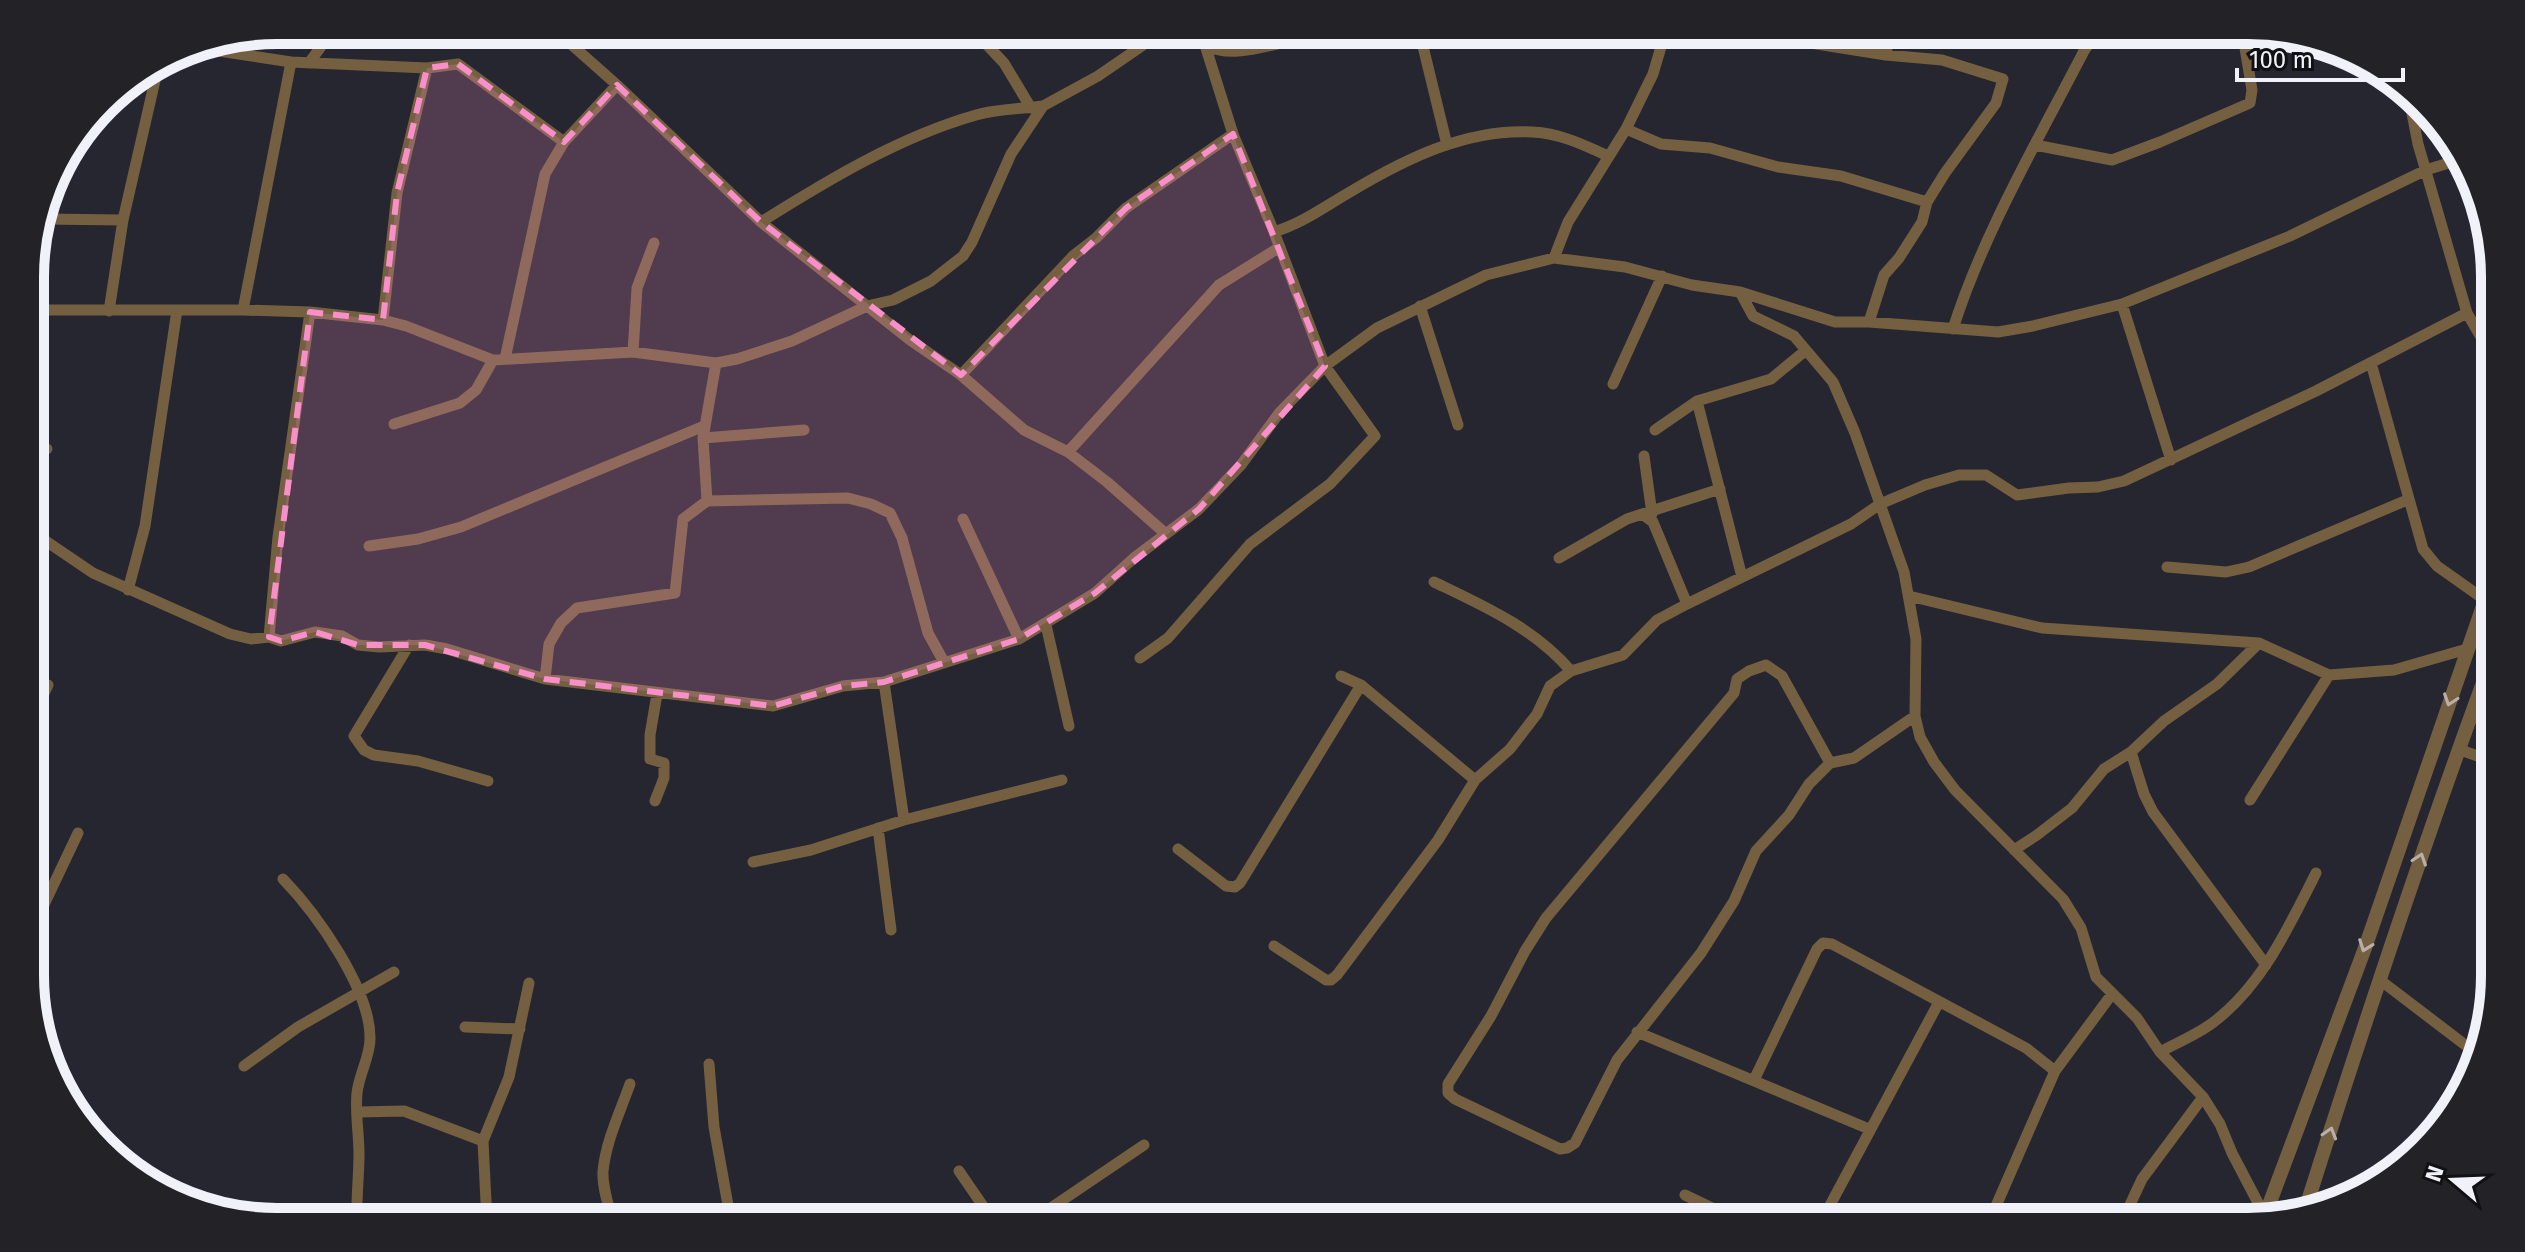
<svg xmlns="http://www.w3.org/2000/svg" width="2525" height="1252" font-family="'Fira Sans',sans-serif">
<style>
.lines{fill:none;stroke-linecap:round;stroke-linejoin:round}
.minor{stroke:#755f41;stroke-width:11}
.tertiary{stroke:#755f41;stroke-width:14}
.oneway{stroke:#b9afa6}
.marked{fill:#f98fc9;fill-opacity:0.2;stroke:#f98fc9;stroke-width:6;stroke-dasharray:16 10;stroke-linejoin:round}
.rim{fill:none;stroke:#f1f1f9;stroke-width:10}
</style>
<rect width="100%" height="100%" fill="#262631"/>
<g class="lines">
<!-- minor -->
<path class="minor" d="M555,30L617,85L761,222L910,340L961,375L1024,430L1068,452L1107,482L1166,534
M973,30L1004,63L1031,108
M1127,30L1138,46
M1419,30L1447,145
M1748,30L1765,36L1886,55L1942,60L2003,79L1996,103L1945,173L1927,202L1922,222L1899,258L1884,275L1869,322
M1205,45C1232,59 1264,46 1291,41C1311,37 1334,38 1353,30
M193,47L291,62L427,68L458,64L564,142
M1886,55L1890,30
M309,63L333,30
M2409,98L2418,144L2467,313L2493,358
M1626,129L1661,144L1710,148L1778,167L1841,176L1927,202
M2035,145L2112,160L2160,142L2250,103L2252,90L2242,30
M42,219L123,220
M761,222C828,180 899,137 976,115C997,109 1021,109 1043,106
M1274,232C1303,223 1324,207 1350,192C1405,159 1467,128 1533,132C1559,133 1584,145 1608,156
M1554,258L1568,222L1626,129L1653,74L1666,30
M1740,292L1835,322H1869L1998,332L2033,326L2122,304L2290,236L2426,170L2458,160
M2122,304L2171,460
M1420,306L1458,425
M31,310H243L310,312L383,320L406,326L493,360L633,352L716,363L737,359L792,341L867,306L893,300L931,281L963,256L972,242L1011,154L1043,106L1098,76L1165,30
M243,310L291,62
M109,311L123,220L159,63
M383,320L397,193L427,68
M1953,329C1982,236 2039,138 2084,51L2098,30
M633,352L637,288L654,243
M505,359L545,174L564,142L617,85
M2371,363L2423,549L2437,566L2485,600
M961,375L1074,255L1096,238L1126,208L1233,134
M1613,384L1662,276
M1697,401L1742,577
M394,424L460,403L476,390L493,360
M1655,430L1697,401L1771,379L1805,351
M703,438L804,430
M31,448L47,449
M1068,452L1219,285L1280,247
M1644,456L1652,514
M707,501L703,438L716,363
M1642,514L1720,489
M963,519L1019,639
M31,531L93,573L230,634L251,639L269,637L281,641L315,632L342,636L358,645L379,647L425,645L447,649L545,679L773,706L843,686L884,682L1019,639L1095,593L1134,558L1199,509L1241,465L1280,412L1325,366L1377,328L1486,275L1554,258L1625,267L1692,285L1740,292L1753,316L1794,336L1833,382L1855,433L1904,572L1916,639L1915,716L1920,737L1934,762L1955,790L2063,899L2081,928L2096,977L2137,1018L2160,1052L2203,1097L2220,1124L2232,1153L2267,1220
M369,546L418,539L461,527L704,426
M1559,558L1627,519L1642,514L1653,522L1687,604
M2167,567L2226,572L2249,567L2407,500
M1434,582C1484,606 1534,628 1571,671
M128,590L145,526L177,310
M1909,596L2042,628L2259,643L2329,675L2394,670L2467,649
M1046,625L1069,726
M269,637L278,537L310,312
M409,645L354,736L364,750L374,755L418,761L488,781
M1140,658L1168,638L1250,544L1330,484L1375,436L1325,366L1274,232L1233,134L1205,45L1196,30
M1341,676L1361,685L1475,780
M545,679L549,644L561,623L577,608L675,593L683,519L707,501L848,498L871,504L890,513L902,538L928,633L944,662
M884,682L904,820
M32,719L48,685
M2458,749L2494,762
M2131,752L2144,794L2153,812L2266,965
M1830,763L1782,676L1766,665L1749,671L1737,679L1734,693L1546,918L1525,951L1491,1016L1448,1084V1093L1455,1099L1560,1149L1567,1148L1575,1143L1617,1060L1701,953L1734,901L1756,851L1789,815L1809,784L1830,763L1854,758L1915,716
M2250,800L2329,675
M655,801L664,778V763L650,759V735L657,694
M878,828L891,930
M1178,849L1226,886L1235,887L1240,883L1361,685
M2014,850L2037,835L2072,808L2104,769L2131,752L2164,721L2217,684L2259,643
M753,862L811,850L904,820L1062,780
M283,879C316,913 371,990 370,1039C370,1057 359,1074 357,1093C355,1112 359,1134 359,1154C359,1177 356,1199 357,1222
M32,930L78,833
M1274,946L1326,980H1331L1337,975L1438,840L1475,780L1510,749L1537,714L1550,686L1571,671L1623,655L1657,620L1687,604L1851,524L1880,504L1925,485L1959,475H1986L2017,495L2069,488L2098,487L2124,481L2316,391L2467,313
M2380,980L2477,1054
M465,1027L520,1029
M1637,1032L1869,1129
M2470,1049L2487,1009
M2160,1052C2178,1042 2199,1034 2215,1021C2263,984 2289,926 2316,873
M709,1064L714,1127L731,1222
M244,1066L298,1027L394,972
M1754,1080L1817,949L1823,943L1832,944L2026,1048L2055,1071
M359,1112L404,1111L483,1141
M84,1127L105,1133
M959,1171L994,1222
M1685,1195L1741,1222
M487,1222L483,1141L509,1077L529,983
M613,1222C609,1206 602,1188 603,1171C606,1141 620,1112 630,1084
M1030,1222L1144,1145
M1821,1222L1939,1002
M1989,1222L2055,1071L2112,994
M2122,1222L2142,1179L2203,1097"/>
<!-- tertiary -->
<path class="tertiary" d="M2306,1207C2365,1021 2426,836 2494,653
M2263,1221L2365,948L2494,574"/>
</g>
<!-- one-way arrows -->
<defs><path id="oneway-chevron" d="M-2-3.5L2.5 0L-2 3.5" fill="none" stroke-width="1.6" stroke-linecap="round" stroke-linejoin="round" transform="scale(2)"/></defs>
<g class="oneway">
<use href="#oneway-chevron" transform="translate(2450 700) rotate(109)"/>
<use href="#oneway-chevron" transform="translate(2420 859) rotate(-71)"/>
<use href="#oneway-chevron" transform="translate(2365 946) rotate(110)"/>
<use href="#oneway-chevron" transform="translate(2330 1133) rotate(-73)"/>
</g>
<!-- marked area -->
<path class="marked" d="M458,64L564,142L617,85L761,222L961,375L1126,208L1233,134L1325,366L1199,509L1095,593L1019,639L884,682L843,686L773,706L545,679L425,645H358L315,632L281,641L269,637L310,312L383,320L397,193L427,68Z"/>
<!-- crop -->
<path d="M0 0H2525V1252H0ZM277 44H2248A233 233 0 0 1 2481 277V975A233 233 0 0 1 2248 1208H277A233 233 0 0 1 44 975V277A233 233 0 0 1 277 44Z" fill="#222227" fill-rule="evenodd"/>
<path class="rim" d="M277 44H2248A233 233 0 0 1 2481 277V975A233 233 0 0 1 2248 1208H277A233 233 0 0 1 44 975V277A233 233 0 0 1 277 44Z"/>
<!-- north arrow -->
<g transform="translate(2453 1180) rotate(289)" stroke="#101015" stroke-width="6" paint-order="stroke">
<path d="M0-6L14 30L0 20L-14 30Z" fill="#f1f1f9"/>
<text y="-12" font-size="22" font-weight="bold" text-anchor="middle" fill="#f1f1f9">N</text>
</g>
<!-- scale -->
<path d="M2237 68v12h166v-12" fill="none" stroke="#f1f1f9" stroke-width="4"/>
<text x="2249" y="68" font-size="24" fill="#f1f1f9" stroke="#101015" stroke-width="6" paint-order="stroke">100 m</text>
</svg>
